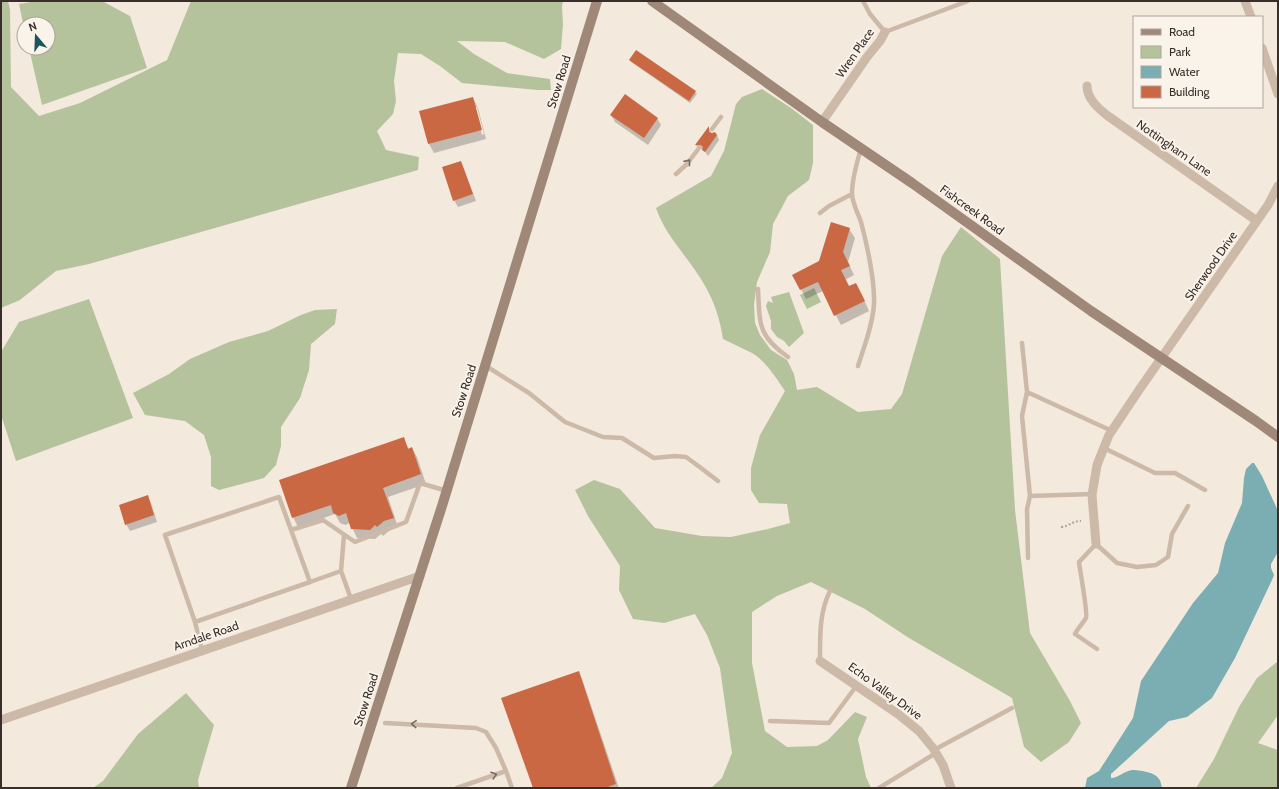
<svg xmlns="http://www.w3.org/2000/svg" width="1279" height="789" font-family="Cabin,sans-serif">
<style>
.green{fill:#b5c39c}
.water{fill:#7baeb2}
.shadow{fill:#0003;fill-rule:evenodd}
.building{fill:#ca6844}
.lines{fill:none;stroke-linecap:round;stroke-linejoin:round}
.path{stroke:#b8a392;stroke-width:2;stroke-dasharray:2 2;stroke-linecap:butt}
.lane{stroke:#ccb9a8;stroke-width:4.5}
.street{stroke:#ccb9a8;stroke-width:9}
.secondary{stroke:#a08879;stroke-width:10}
.oneway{stroke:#7b6d62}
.labels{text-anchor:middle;stroke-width:4;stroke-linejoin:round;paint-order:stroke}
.street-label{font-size:12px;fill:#392e29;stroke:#faf3ea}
</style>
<rect width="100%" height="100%" fill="#f3e9dd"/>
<!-- green -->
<path class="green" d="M1,1H8L10,10L11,87L39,116L80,103L167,60L191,1H563L562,7L563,24L561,49L544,59L505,42L457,41L474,54L507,73L550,79L551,90H538L462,83L440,66L421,54L398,53L394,81L396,101L393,114L377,131L386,150L419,157L418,170L89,264L56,271L20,300L1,308Z
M38,1H102L130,16L147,68L42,105L29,48H48V24H24V28L19,4Z
M762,89L791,108L813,125V163L809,180L788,196L773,224L770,252L757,282L754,305L755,323L760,335L771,350L787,360L794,374L797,390L817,387L858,412L891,409L902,394L942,256L961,227L1000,259L1015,510L1030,633L1070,701L1081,723L1069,742L1041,762L1024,747L1012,698L909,638L865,609L811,582L777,596L752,612V663L765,731L787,747L817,746L828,740L855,712L867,717L858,739L866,777L871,788H711L722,778L732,753L720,668L707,635L695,614L664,623L633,619L619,590L620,566L588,516L575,490L594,480L620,489L655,528L702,536L731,537L768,529L790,523L787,504L759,503L751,490V468L760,435L785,391C776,378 766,361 752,353C742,348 733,344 723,339C720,319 714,301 704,284C689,258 666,237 656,208L711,176L724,151L736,104L742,97Z
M814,288L821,302L807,309L800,295Z
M789,292L804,333L789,347L784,341L777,337L771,329V321L766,306L768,301L773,303L771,297Z
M89,299L133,418L16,461L1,415V352L19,322Z
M337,309L335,324L311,344L309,370L300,398L281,427V446L276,465L264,478L219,490L211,486V457L204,435L185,421L145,415L133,393L169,374L190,359L229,342L268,331L301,315L315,310Z
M1277,662H1278V715L1258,743L1278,750V788H1196L1214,759L1239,707L1257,678Z
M186,693L214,725L198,780L199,788H93L103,781L138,734Z"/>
<!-- water -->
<path class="water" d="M1252,463H1254L1262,476L1278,511V552L1271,564V568L1274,575L1272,580L1235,658L1212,698L1187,717L1169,721L1111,774V778C1118,778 1124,771 1132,770C1139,770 1155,772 1159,779C1161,781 1161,785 1162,788H1085L1087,778L1099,771L1133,718L1141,681L1193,603L1218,573L1225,543L1242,503L1244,478L1246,469Z"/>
<!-- shadow -->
<path class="shadow" d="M636,51L695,92L697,94L690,103L631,62L630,60Z
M473,98L478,108L486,139L434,153L429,144L420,112ZM475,107H477L484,134L482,135Z
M611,115L657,118L661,125L648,145L615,122Z
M709,128L711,133L717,135L719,140L708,156L703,149H698L696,145Z
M460,162L464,169L476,201L458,207L454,200Z
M849,229L855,238L848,262L854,275L845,280L849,287L861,293L869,311L841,325L823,291L806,299L794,275L820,262Z
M403,439L409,449L412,448L417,457L426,484L388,497L398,527L390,530L383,536L381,534L375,539L357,538L350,523L345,525L340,523L335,514L298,527L293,517Z
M147,496L151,503L157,522L130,531L126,524Z
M578,672L582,679L619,788H534Z"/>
<!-- building -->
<path class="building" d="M636,50L696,91L689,101L629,60Z
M625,94L658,118L644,138L610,115Z
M473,97L482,130L428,144L419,111Z
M709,126V132L712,133L715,132L717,135L705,152L702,150L703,147L701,145H695Z
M461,161L473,194L453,201L442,167Z
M831,222L850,228L843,252L850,266L841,270L849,286L856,283L865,301L834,316L818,282L800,290L792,275L819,261Z
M404,437L408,449L412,447L421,474L383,488L394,518L384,521L377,527L375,525L370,530L351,529L346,513L339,516L333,513L331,505L292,518L279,480Z
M148,495L154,515L125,525L119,505Z
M579,671L616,784L605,788H533L501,698Z"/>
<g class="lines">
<!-- path -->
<path class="path" d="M1061,527C1070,526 1072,521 1081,521"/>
<!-- lane -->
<path class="lane" d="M863,1L870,14L885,32L968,1
M712,129L721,117
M676,174L687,164L699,148
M820,213L829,206L852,194
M758,289C760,324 757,335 788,357
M1022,343L1027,392
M486,366L529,393L565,422L603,437L622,438L654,458L675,456L686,457L697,465L718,481
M858,366C864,347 873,324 874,304C875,282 867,244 861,222C858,213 852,203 852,193C852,178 857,163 861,148
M1104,448L1155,473H1175L1205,490
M1030,496L1092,494
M291,530L323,520L355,542L406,522L420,483L447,491
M1028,558L1027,509L1030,496L1022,416L1027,392L1112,431
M341,571L344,535
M310,582L341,571L351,599
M195,622L310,582L279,497L165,535L195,622L202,650
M1097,649L1075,634C1078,628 1083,623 1086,618C1088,613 1080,571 1079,562L1096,544L1117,563L1137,567L1156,565L1168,557L1172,534L1188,506
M820,661C820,637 819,611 831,589
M770,721L829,723L857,685
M385,723L476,728L486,732L496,748L506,771L457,788
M934,750L1012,708
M506,771L512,788
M879,788L936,753"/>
<!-- street -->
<path class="street" d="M1245,1L1251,17
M1262,48L1278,94
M1087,86C1087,99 1099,109 1108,116L1257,221
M822,122L867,57L880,41L885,32
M1096,544L1092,495L1097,465L1109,435L1139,390L1268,205L1278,186
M820,661L898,714L919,731L933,748L943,765L951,788
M1,720L420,576"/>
<!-- secondary -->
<path class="secondary" d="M652,1L822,122L912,183L1091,311L1256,421L1278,437
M351,788L442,506L597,1"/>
</g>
<!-- one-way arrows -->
<defs><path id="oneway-chevron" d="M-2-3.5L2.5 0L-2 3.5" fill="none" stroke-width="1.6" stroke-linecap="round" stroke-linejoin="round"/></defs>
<g class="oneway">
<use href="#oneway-chevron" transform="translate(688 162) rotate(-51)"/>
<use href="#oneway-chevron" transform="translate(414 724) rotate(-177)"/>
<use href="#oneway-chevron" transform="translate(494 775) rotate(-18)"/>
</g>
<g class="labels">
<!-- street labels -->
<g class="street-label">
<text transform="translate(855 53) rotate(-55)" y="4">Wren Place</text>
<text transform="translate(559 82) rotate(-73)" y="4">Stow Road</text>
<text transform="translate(1174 148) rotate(35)" y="4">Nottingham Lane</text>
<text transform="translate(972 210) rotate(36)" y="4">Fishcreek Road</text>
<text transform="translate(1211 266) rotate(-55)" y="4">Sherwood Drive</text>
<text transform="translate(464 391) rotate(-72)" y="4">Stow Road</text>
<text transform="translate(206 636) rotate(-19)" y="4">Arndale Road</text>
<text transform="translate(885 691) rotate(36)" y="4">Echo Valley Drive</text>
<text transform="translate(366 700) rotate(-72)" y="4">Stow Road</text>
</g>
</g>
<!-- border -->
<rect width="1279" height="789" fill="none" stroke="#392e29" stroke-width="4"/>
<!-- legend -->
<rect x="1133" y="16" width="130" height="92" fill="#faf3ea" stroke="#ada49d"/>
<rect x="1141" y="29" width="20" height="6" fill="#a08879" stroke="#ada49d"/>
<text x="1169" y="36" font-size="12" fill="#392e29">Road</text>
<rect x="1141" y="46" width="20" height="12" fill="#b5c39c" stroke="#ada49d"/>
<text x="1169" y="56" font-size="12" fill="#392e29">Park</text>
<rect x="1141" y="66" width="20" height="12" fill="#7baeb2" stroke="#ada49d"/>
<text x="1169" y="76" font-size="12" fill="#392e29">Water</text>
<rect x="1141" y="86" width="20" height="12" fill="#ca6844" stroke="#ada49d"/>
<text x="1169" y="96" font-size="12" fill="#392e29">Building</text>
<!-- north arrow -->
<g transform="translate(36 36) rotate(341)"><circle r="19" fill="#faf3ea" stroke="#ada49d"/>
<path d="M0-3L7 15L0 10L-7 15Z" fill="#1c565c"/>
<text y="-6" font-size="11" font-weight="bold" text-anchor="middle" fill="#392e29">N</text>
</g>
</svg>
